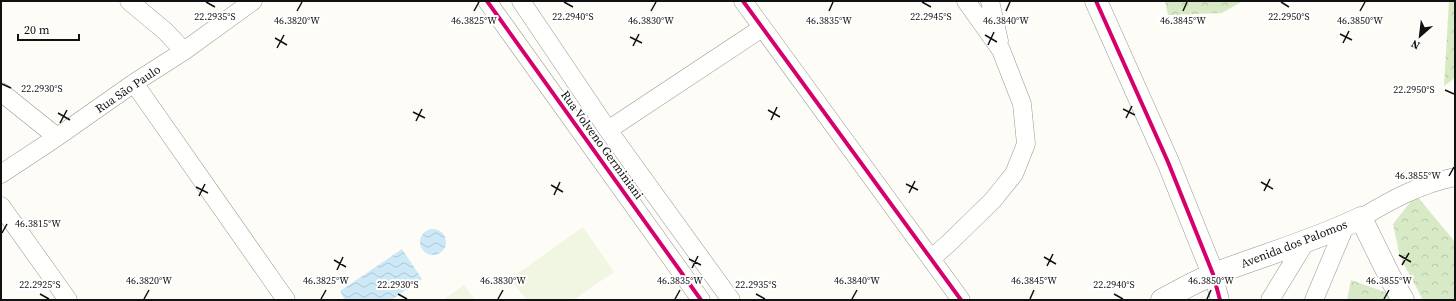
<svg xmlns="http://www.w3.org/2000/svg" width="1456" height="301" font-family="'Source Serif 4',serif">
<style>
.forest{fill:url(#forest-crowns)}
.pitch{fill:#f0f6e1}
.water{fill:url(#water-waves)}
.lines{fill:none;stroke-linecap:round;stroke-linejoin:round}
.minor-casing{stroke:#979795;stroke-width:19}
.tertiary-casing{stroke:#979795;stroke-width:23}
.minor{stroke:#fffffe;stroke-width:18}
.tertiary{stroke:#fffffe;stroke-width:22}
.cycleway-casing{stroke:#fff;stroke-width:6}
.cycleway{stroke:#d6006c;stroke-width:4}
.ticks{fill:none;stroke:#111;stroke-width:1.5}
.labels{text-anchor:middle;stroke-width:4;stroke-linejoin:round;paint-order:stroke}
.street-label{font-size:12px;fill:#111;stroke:#fff}
.ticks-label{font-size:10px;text-anchor:middle;fill:#111;stroke:#fff;stroke-width:4;stroke-linejoin:round;paint-order:stroke}
</style>
<defs>
<pattern id="forest-crowns" width="20" height="18" patternUnits="userSpaceOnUse"><rect width="20" height="18" fill="#d8eac5"/><path d="M2 6a3 3 0 1 1 6 0M12 15a3 3 0 1 1 6 0" fill="none" stroke="#b8c8a8"/></pattern>
<pattern id="water-waves" width="16" height="10" patternUnits="userSpaceOnUse"><rect width="16" height="10" fill="#cde8f7"/><path d="M0 5q4-4 8 0t8 0" fill="none" stroke="#afc6d3"/></pattern>
</defs>
<rect width="100%" height="100%" fill="#fdfcf7"/>
<!-- forest -->
<path class="forest" d="M1165,1H1243L1222,13L1168,15Z
M1449,1H1455V78L1444,86Z
M1416,195L1455,242V300H1423L1400,257L1393,224Z
M1351,280L1385,292L1390,300H1347Z"/>
<!-- pitch -->
<path class="pitch" d="M583,227L614,272L573,300H527L510,279Z
M464,285L475,300H443Z"/>
<!-- water -->
<path class="water" d="M420 242a13 13 0 1 1 26 0a13 13 0 1 1-26 0Z
M402,249L422,279L391,300H345L340,291Z"/>
<g class="lines">
<defs>
<path id="minor" d="M129,1L165,31L184,51
M487,1L701,300
M521,1L608,130L731,300
M743,1L961,300
M990,1L999,41
M134,83L286,300
M1,92L57,137
M608,130L762,28
M1,174L57,137L134,83L184,51L253,1
M1,206L68,300
M1361,218C1391,200 1420,184 1455,177
M931,259L950,242L993,200L1014,174L1026,144L1022,104L1001,50L966,1
M1213,274L1220,300
M1270,300L1306,241
M1314,300L1345,226"/>
<path id="tertiary" d="M1096,1L1168,162L1213,274
M1162,300C1179,291 1196,281 1214,274C1263,255 1314,241 1361,218L1390,277L1403,300"/>
</defs>
<!-- minor casing -->
<use href="#minor" class="minor-casing"/>
<!-- tertiary casing -->
<use href="#tertiary" class="tertiary-casing"/>
<!-- minor -->
<use href="#minor" class="minor"/>
<!-- tertiary -->
<use href="#tertiary" class="tertiary"/>
<defs>
<path id="cycleway" d="M487,1L701,300
M743,1L961,300
M1096,1L1168,162L1213,274L1220,300"/>
</defs>
<!-- cycleway casing -->
<use href="#cycleway" class="cycleway-casing"/>
<!-- cycleway -->
<use href="#cycleway" class="cycleway"/>
</g>
<!-- ticks -->
<path class="ticks" d="M206,2L215,7M564,2L573,7M922,2L931,7M1281,2L1289,7M297,11L302,2M474,11L479,2M651,11L656,2M829,11L833,2M1006,11L1010,2M1183,11L1187,2M1360,11L1365,2M1340,34L1352,40M985,35L997,42M630,37L642,43M275,38L287,45M1343,43L1349,31M988,45L994,32M633,46L639,34M277,48L284,35M2,84L11,88M1445,90L1454,94M1123,109L1135,115M768,110L780,117M413,112L425,118M58,113L70,120M1126,118L1132,106M771,120L777,107M416,121L422,109M60,123L67,110M1449,176L1454,167M1261,182L1273,189M906,184L918,190M551,185L563,192M196,187L208,193M1264,191L1270,179M909,193L915,181M554,195L560,182M199,196L205,184M2,233L7,224M1399,255L1411,262M1044,257L1056,264M689,259L701,265M334,260L346,267M1402,265L1409,253M1047,266L1053,254M692,268L698,256M337,270L343,257M40,294L49,299M398,294L407,299M756,294L765,299M1114,294L1123,299M144,299L149,290M321,299L326,290M498,299L503,290M675,299L680,290M852,299L857,290M1030,299L1034,290M1207,299L1211,290M1384,299L1389,290"/>
<g class="labels">
<!-- street labels -->
<g class="street-label">
<text transform="translate(128 89) rotate(-34)" y="4">Rua São Paulo</text>
<text transform="translate(602 145) rotate(54)" y="4">Rua Volveno Germiniani</text>
<text transform="translate(1294 244) rotate(-21)" y="4">Avenida dos Palomos</text>
</g>
</g>
<g class="ticks-label">
<text x="215" y="20">22.2935°S</text>
<text x="573" y="20">22.2940°S</text>
<text x="931" y="20">22.2945°S</text>
<text x="1289" y="20">22.2950°S</text>
<text x="297" y="24">46.3820°W</text>
<text x="474" y="24">46.3825°W</text>
<text x="651" y="24">46.3830°W</text>
<text x="829" y="24">46.3835°W</text>
<text x="1006" y="24">46.3840°W</text>
<text x="1360" y="24">46.3850°W</text>
<text x="1183" y="24">46.3845°W</text>
<text x="42" y="92">22.2930°S</text>
<text x="1414" y="93">22.2950°S</text>
<text x="1418" y="179">46.3855°W</text>
<text x="38" y="227">46.3815°W</text>
<text x="149" y="284">46.3820°W</text>
<text x="326" y="284">46.3825°W</text>
<text x="503" y="284">46.3830°W</text>
<text x="680" y="284">46.3835°W</text>
<text x="857" y="284">46.3840°W</text>
<text x="1034" y="284">46.3845°W</text>
<text x="1211" y="284">46.3850°W</text>
<text x="1389" y="284">46.3855°W</text>
<text x="40" y="288">22.2925°S</text>
<text x="398" y="288">22.2930°S</text>
<text x="756" y="288">22.2935°S</text>
<text x="1114" y="288">22.2940°S</text>
</g>
<!-- border -->
<rect width="1456" height="301" fill="none" stroke="#111111" stroke-width="4"/>
<!-- north arrow -->
<g transform="translate(1420 36) rotate(208)" stroke="#ffffff" stroke-width="3" paint-order="stroke">
<path d="M0-3L7 15L0 10L-7 15Z" fill="#111111"/>
<text y="-6" font-size="11" font-weight="bold" text-anchor="middle" fill="#111111">N</text>
</g>
<!-- scale -->
<path d="M18 34v6h61v-6" fill="none" stroke="#111111" stroke-width="2"/>
<text x="24" y="34" font-size="12" fill="#111111" stroke="#ffffff" stroke-width="3" paint-order="stroke">20 m</text>
</svg>
